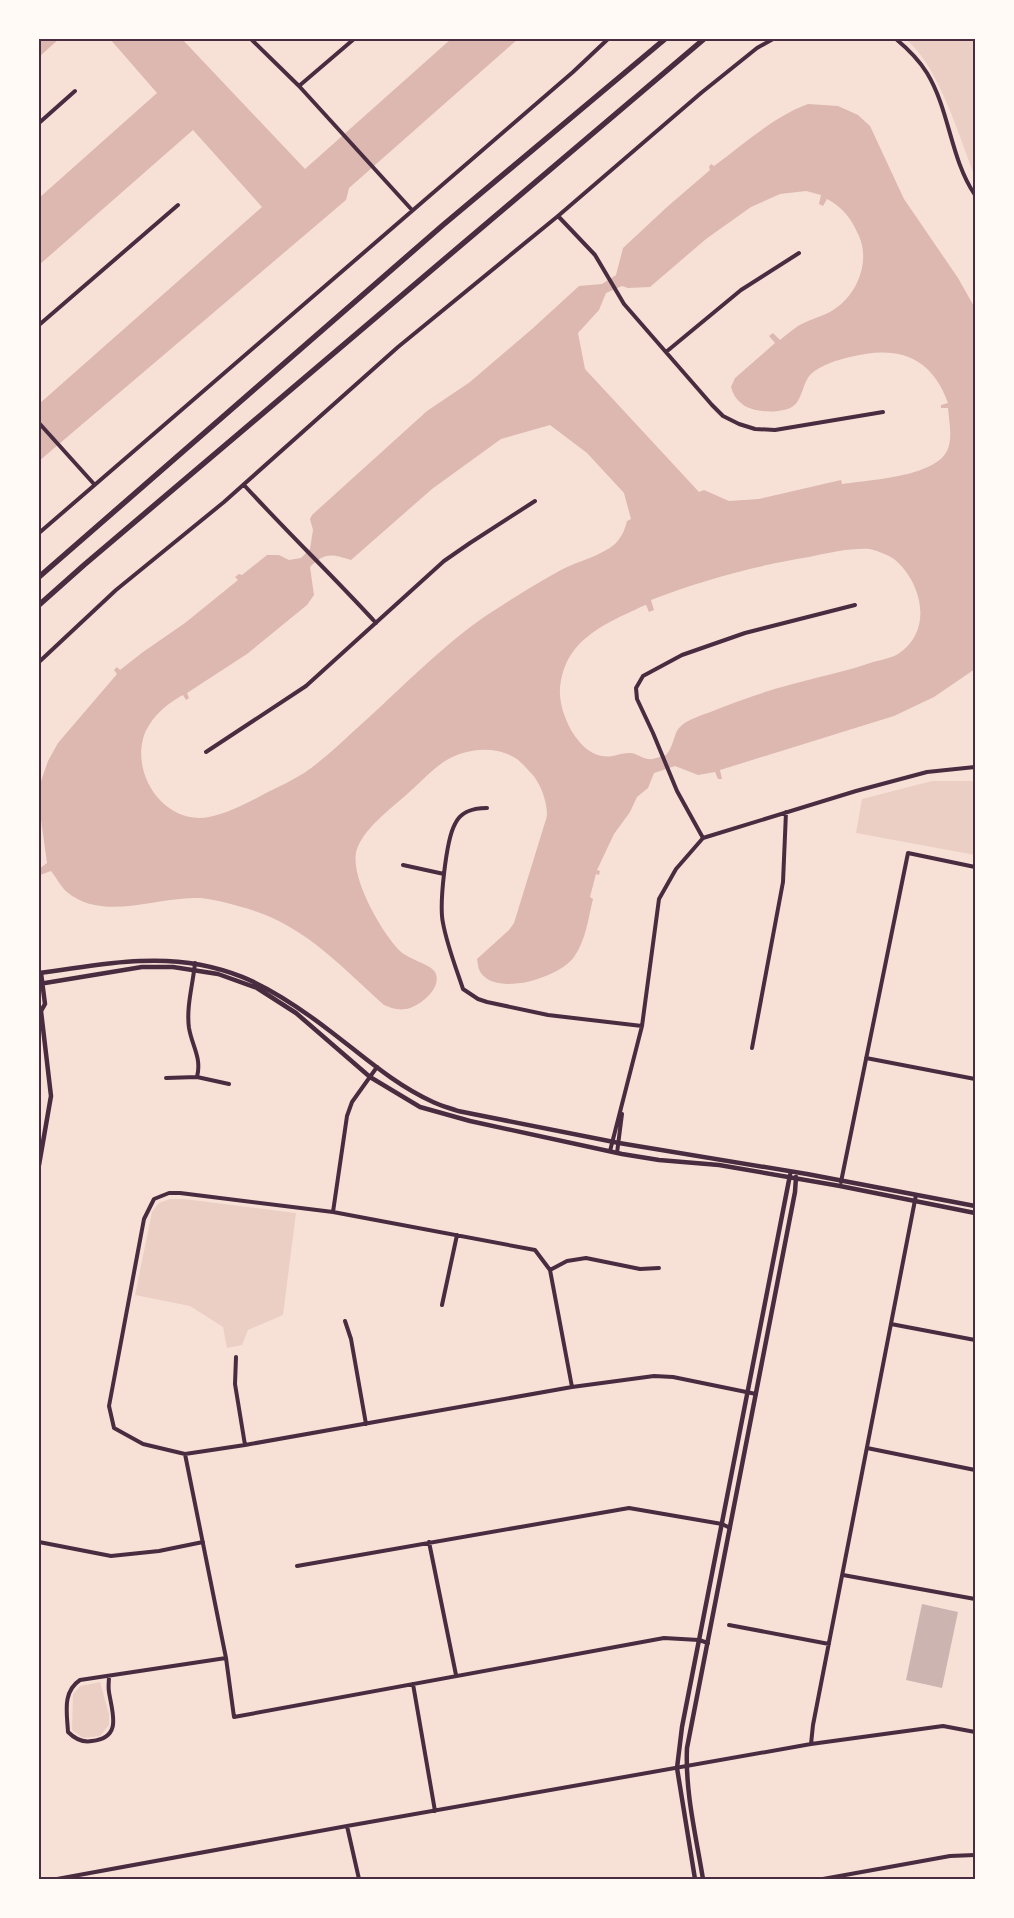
<svg xmlns="http://www.w3.org/2000/svg" width="1014" height="1918" font-family="Cabin,sans-serif">
<style>
.green{fill:#ebcfc5}
.water{fill:#dcb8b0;fill-rule:evenodd}
.building{fill:#ccb4b1}
.lines{fill:none;stroke-linecap:round;stroke-linejoin:round}
.minor{stroke:#4a2c40;stroke-width:4}
.tertiary{stroke:#4a2c40;stroke-width:4.5}
.trunk{stroke:#4a2c40;stroke-width:5.5}
.neatline{fill:none;stroke:#4a2c40;stroke-width:2}
</style>
<rect width="100%" height="100%" fill="#f7e1d7"/>
<!-- green -->
<path class="green" d="M905,39H975V177C960,139 938,63 905,39Z
M932,781H975V855L856,833L862,799Z
M170,1199H184L296,1213L283,1315L248,1330L242,1345L227,1348L223,1327L190,1306L135,1295L152,1212L159,1203Z
M100,1682L109,1714V1725L100,1736L83,1738L72,1730L73,1694L80,1686Z"/>
<!-- water -->
<path class="water" d="M39,39H59L39,57Z
M110,39H182L305,169L451,39H518L349,188L346,200L39,461V404L262,207L193,130L39,265V198L157,93Z
M808,104L838,106L858,115L870,126L904,199L958,278L975,308V669L934,697L894,716L720,770L722,779H718L715,772L698,775L675,766L654,773L648,788L637,797L630,812L614,834L597,870L600,871L599,875L596,874L590,897L593,899C588,919 586,940 574,957C560,977 498,997 481,973C478,969 478,964 477,959L509,930L514,923L543,829C544,824 547,819 547,814C547,801 540,782 531,773C526,768 522,763 517,759C496,745 466,748 445,761C431,770 418,785 405,796C390,809 364,829 357,849C348,875 382,933 400,951C410,960 430,964 435,972C443,987 422,1004 410,1008C400,1011 393,1009 384,1005C343,968 306,927 252,910C239,906 211,898 197,898C155,897 103,922 67,892C61,887 56,877 51,871L40,875L39,869L47,863L39,805V787L48,761L58,743L117,674L114,670L117,667L120,670L143,652L185,623L238,580L235,577L239,574L242,575L267,555H279L289,560L301,558L310,549L313,530L310,519L312,515L427,411L470,382L532,329L579,286L602,284L616,275L623,248L667,207L710,170L709,167L711,164L714,166C744,144 773,117 808,104ZM806,191L821,195L819,204L823,206L827,199C843,207 852,220 859,236C871,263 856,298 830,312C820,317 808,320 798,326C792,330 786,335 780,340L773,333L769,336L775,343L735,378L731,387C733,394 736,399 741,403C751,413 780,414 792,407C803,400 802,383 811,374C821,365 837,360 850,357C896,345 931,355 948,403L941,405V408H948C949,421 953,439 947,451C934,477 869,480 842,484L841,480L759,499L729,501L704,490L699,492L585,369L578,333L599,310L606,293L622,286L628,288L650,287L706,239L751,207L780,194ZM550,425L587,453L624,493L631,519L627,521C625,529 622,537 615,544C601,556 578,561 561,570C537,583 513,598 490,613C441,646 400,690 356,729C340,744 323,760 304,773C293,780 280,786 268,792C249,802 230,813 209,817C166,825 133,778 143,739C148,720 166,704 183,695L186,700L189,698L187,693L247,654L307,605L314,595L310,567C325,552 332,554 351,560L432,489L501,439ZM870,549C878,551 886,554 894,559C922,582 934,631 898,654C891,658 881,660 873,662C845,672 817,677 789,685C763,692 738,701 713,711C703,715 687,719 679,728C674,733 674,746 666,755C661,756 653,760 648,759C642,758 636,753 630,753C616,753 610,761 593,753C575,744 561,715 560,695C559,680 565,661 575,649C592,628 620,617 643,606L646,605L649,612L654,610L651,600C703,580 754,566 809,557C829,553 849,548 870,549Z"/>
<!-- building -->
<path class="building" d="M922,1604L958,1612L942,1688L906,1680Z"/>
<g class="lines">
<!-- minor -->
<path class="minor" d="M251,39L299,86L412,210
M896,39C908,49 919,60 927,73C950,111 950,158 975,195
M299,86L354,39
M39,123L75,91
M558,216L595,255L624,304L712,405L723,416L739,424L755,429L775,430L883,412
M39,325L178,205
M666,352L741,290L799,253
M39,423L94,484
M244,485C287,532 333,576 376,623
M39,533L573,72L608,39
M39,662L116,590L224,502L398,347L558,216L701,93L757,48L773,39
M206,752L306,686L444,561L470,543L535,501
M487,808C473,808 461,811 455,824C446,840 439,905 443,923C447,945 456,968 463,989L478,999L487,1002L548,1015L642,1026
M703,838L677,791L653,733L637,699L636,688L643,676L682,655L745,633L855,605
M403,865L444,874
M195,963C193,984 186,1007 189,1028C192,1046 202,1058 197,1077
M752,1048L783,882L786,812
M866,1058L975,1079
M166,1078L197,1077L229,1084
M610,1151L642,1026L659,899L676,869L703,838L856,791L927,772L975,767
M617,1153L622,1114
M841,1182L908,853L975,867
M333,1212L347,1116L352,1102L377,1067
M550,1270L567,1261L586,1258L640,1269L659,1268
M442,1305L457,1235
M345,1321L351,1339L366,1424
M891,1324L975,1340
M236,1357L235,1384L245,1445
M572,1387L550,1270L535,1250L333,1212L180,1193H169L154,1199L144,1219L109,1406L114,1428L143,1444L185,1454L245,1445L572,1387L654,1376L673,1377L756,1394
M867,1448L975,1470
M185,1454L226,1658L234,1717L664,1638L699,1640L708,1643
M39,1542L111,1556L159,1551L203,1542
M429,1542L456,1675
M297,1566L629,1508L722,1524L730,1528
M843,1575L975,1599
M729,1625L829,1644
M109,1676C109,1681 108,1687 109,1692C112,1712 123,1738 92,1741C82,1743 75,1739 68,1732C67,1713 62,1692 80,1680L226,1658
M413,1684L435,1811
M811,1744L813,1725L916,1195
M347,1826L359,1879
M57,1879L347,1826L811,1744L943,1726L975,1732
M823,1879L950,1856L975,1855"/>
<!-- tertiary -->
<path class="tertiary" d="M39,973C72,969 106,962 140,961C220,957 269,984 330,1031C363,1056 395,1085 433,1102C441,1106 450,1108 458,1111L619,1143L807,1174L975,1206
M39,984L142,967H173L218,974L257,988L296,1013L370,1077L420,1107L470,1121L622,1154L659,1160L719,1165L840,1186L975,1213
M39,1008L41,1011L51,1096L39,1165
M41,1011L45,1004L41,973
M695,1879L677,1768L682,1727L790,1175
M703,1879C696,1836 685,1792 687,1748L795,1192L796,1177"/>
<!-- trunk -->
<path class="trunk" d="M39,577L443,225L665,39
M39,605L84,565L704,39"/>
</g>
<!-- border -->
<rect width="1014" height="1918" fill="none" stroke="#fffaf5" stroke-width="80"/>
<rect x="40" y="40" width="934" height="1838" class="neatline"/>
</svg>
